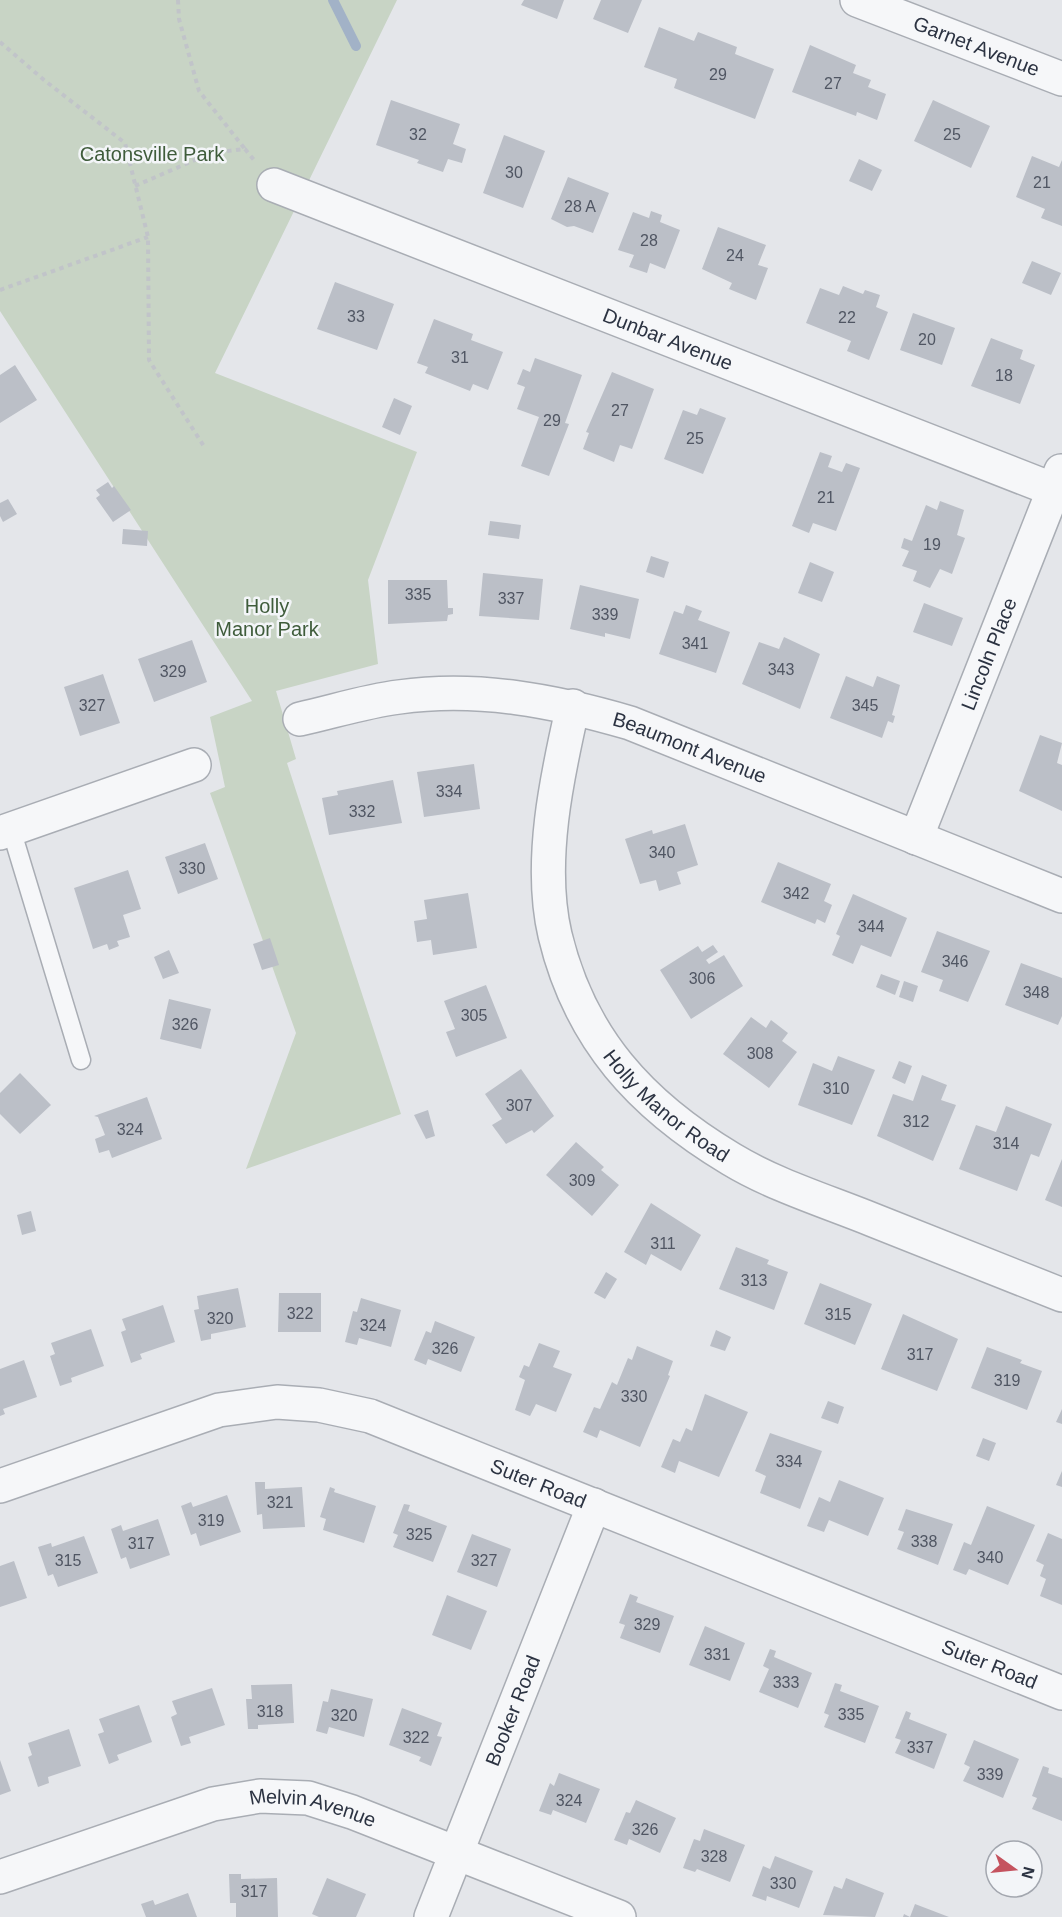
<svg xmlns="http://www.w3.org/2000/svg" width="1062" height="1917" font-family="Arial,sans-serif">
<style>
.green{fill:#c8d4c5}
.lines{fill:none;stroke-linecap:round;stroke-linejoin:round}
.stream{stroke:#a2b2c7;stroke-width:10}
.building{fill:#bbbfc7}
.service-casing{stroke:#a9adb4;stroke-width:21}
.minor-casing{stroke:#a9adb4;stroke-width:36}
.path{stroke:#c1c4c9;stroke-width:4;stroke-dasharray:4.5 4.5;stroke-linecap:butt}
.service{stroke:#f6f7f9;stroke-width:18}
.minor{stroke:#f6f7f9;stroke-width:33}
.labels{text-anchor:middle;stroke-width:5;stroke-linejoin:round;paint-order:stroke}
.number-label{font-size:16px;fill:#505663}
.street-label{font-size:20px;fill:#2c3342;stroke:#f3f5f8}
.park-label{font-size:20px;fill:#3f5c3b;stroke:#f3f5f8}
</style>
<rect width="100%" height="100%" fill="#e4e6ea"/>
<!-- green -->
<path class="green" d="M0,0H397L215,373L417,452L368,580L378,664L276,691L296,759L287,763L401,1114L246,1169L296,1033L210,793L225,787L210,717L252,701L0,311Z"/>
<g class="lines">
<!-- stream -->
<path class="stream" d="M333,0L356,46"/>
</g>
<!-- building -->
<path class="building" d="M524,0H564L557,19L521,5Z
M601,0H642L628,33L593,19Z
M659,27L694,41L698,32L737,47L735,54L774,69L755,119L674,88L677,79L644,67Z
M810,45L856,65L853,73L871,80L868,87L886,94L877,120L857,112L856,116L792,92Z
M391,100L460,124L453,144L466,149L462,163L448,159L443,172L417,163L419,160L376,145Z
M933,100L990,126L971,168L914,141Z
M504,135L545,151L523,208L483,193Z
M1032,156L1059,167L1062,160V226L1041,218L1045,209L1016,197Z
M859,159L882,170L872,191L849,181Z
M568,177L609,193L593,233L574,226L567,227L551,219Z
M651,211L662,215L660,222L680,230L665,269L650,263L647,273L629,267L634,255L618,250L633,212L649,218Z
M718,227L766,245L758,265L768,268L756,300L729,289L732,283L702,269Z
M1032,261L1061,273L1051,295L1022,283Z
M335,282L394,304L377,350L317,329Z
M843,286L863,294L865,290L880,295L876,307L888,312L869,360L847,351L851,341L806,323L820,288L839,295Z
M913,313L955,328L942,365L900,350Z
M434,319L473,334L471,340L503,352L488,390L473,384L470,391L425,373L428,367L417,363Z
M991,338L1023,350L1020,359L1035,365L1020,404L971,386Z
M535,358L582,375L565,423L569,424L549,476L521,466L539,417L517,409L525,387L517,384L523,369L530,372Z
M15,365L37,400L0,423V375Z
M612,372L654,389L632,449L620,445L614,462L583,449L589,433L586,432Z
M394,398L412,406L400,435L382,427Z
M700,408L726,418L703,474L664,459L683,410L697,415Z
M820,452L832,456L828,467L842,472L846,463L860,468L836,531L813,523L809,533L792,526Z
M108,482L112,488L114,486L131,510L113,522L96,498L100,495L96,490Z
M8,499L17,514L3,522L0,516V503Z
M940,501L964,510L957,535L965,538L952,574L940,569L930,588L913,581L917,571L902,566L909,551L901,548L904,538L912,541L926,505L937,510Z
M490,521L521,525L519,539L488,535Z
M123,529L148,531L147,546L122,544Z
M651,556L669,562L664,578L646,572Z
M810,562L834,572L822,602L798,593Z
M483,573L543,579L539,620L479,616Z
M388,580H447L448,608H453V614L448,615L447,621L388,624Z
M580,585L639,599L630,639L605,633V637L570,629Z
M924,603L963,618L952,646L913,632Z
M686,605L702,611L698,620L730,632L716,673L659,654L674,611L683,614Z
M784,637L820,654L800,709L742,684L759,642L779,649Z
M192,640L207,682L154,702L138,659Z
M103,674L120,723L80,736L64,687Z
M846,676L873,687L877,676L900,685L892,715L895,716L893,723L888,721L882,738L830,718Z
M1040,735L1062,743L1057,763L1062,765V811L1019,791Z
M474,764L480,809L424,817L417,772Z
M393,780L402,823L329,835L322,798L338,795L337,791Z
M685,824L698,865L677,872L681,884L659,891L656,880L640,884L625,839L652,830L653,834Z
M205,843L218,879L178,894L165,857Z
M778,862L831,884L824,901L832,905L825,923L817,919L815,924L761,902Z
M128,870L141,909L123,915L130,937L117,941L119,946L109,950L107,944L93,949L74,888Z
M468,893L477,948L433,955L431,940L417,942L414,921L427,919L424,900Z
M853,894L907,918L891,957L861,945L853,964L832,955L840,936L836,934Z
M937,931L990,951L968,1002L939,991L943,980L921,972Z
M270,938L279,965L262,970L253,944Z
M713,945L718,952L706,960L709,964L724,955L743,986L691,1019L660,970L698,946L702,952Z
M169,950L179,973L163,979L154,957Z
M1021,963L1062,978V1016L1058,1025L1005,1005Z
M881,974L900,981L895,995L876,987Z
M904,981L918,986L913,1002L899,997Z
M486,985L507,1038L456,1057L446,1032L455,1029L444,1001Z
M169,999L211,1009L201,1049L160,1039Z
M751,1017L766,1028L771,1020L788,1033L782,1041L797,1052L769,1088L723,1054Z
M838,1056L875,1070L852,1125L798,1105L813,1063L832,1071Z
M899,1061L912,1066L905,1084L892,1078Z
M521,1069L554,1116L534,1133L532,1130L506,1144L492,1125L502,1119L485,1094Z
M20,1073L51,1105L20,1134L0,1114V1093Z
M922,1075L947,1085L941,1100L956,1105L933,1161L877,1136L893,1094L913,1101Z
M147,1097L162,1139L112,1158L109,1150L99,1153L95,1139L105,1135L98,1117L94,1116Z
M1006,1106L1052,1124L1039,1157L1031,1154L1017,1191L959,1169L976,1125L996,1132Z
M428,1110L435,1136L426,1139L414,1115Z
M576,1142L604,1167L601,1170L619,1185L592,1216L546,1175Z
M1062,1159V1207L1045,1200Z
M651,1203L701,1235L681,1271L651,1254L646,1265L624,1252Z
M31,1211L36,1231L22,1235L17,1215Z
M736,1247L769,1260L767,1264L788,1272L774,1310L719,1289Z
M606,1272L617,1279L605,1299L594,1293Z
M820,1283L872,1304L855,1345L804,1324Z
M238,1288L246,1327L211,1334V1339L201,1341L194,1310L199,1309L197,1296Z
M279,1293H321V1332H278Z
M361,1298L401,1310L391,1347L359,1338L357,1345L345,1342L353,1311L357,1312Z
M163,1305L175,1342L140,1354L142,1359L131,1363L121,1332L126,1330L122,1319Z
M903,1314L958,1339L937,1391L881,1369Z
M435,1321L475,1337L461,1372L428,1359L426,1365L414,1360L426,1331L431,1333Z
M91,1329L104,1366L71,1378L72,1382L60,1386L50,1356L55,1354L51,1343Z
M716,1330L731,1337L725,1351L710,1346Z
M539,1343L560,1351L553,1367L572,1374L556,1412L536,1404L530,1416L515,1410L525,1380L519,1377L524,1365L529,1367Z
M637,1346L673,1361L668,1375L670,1376L640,1447L600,1430L597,1438L583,1432L594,1407L600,1409L612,1382L617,1385L628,1358L632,1360Z
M987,1347L1022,1360L1020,1363L1042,1371L1027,1410L971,1388Z
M24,1360L37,1397L3,1409L5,1414L0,1416V1369Z
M705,1394L748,1412L719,1477L679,1461L675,1473L661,1467L673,1439L680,1442L686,1428L692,1431Z
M828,1401L844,1407L838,1424L821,1418Z
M1062,1409V1424L1056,1422Z
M770,1433L822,1451L800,1509L760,1493L766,1476L755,1471Z
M983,1438L996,1443L989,1461L976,1456Z
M1062,1471V1487L1056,1485Z
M839,1480L884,1498L868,1536L829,1520L824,1532L807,1526L819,1497L830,1502Z
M255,1482H265V1489L302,1487L305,1527L263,1529L262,1514L257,1515Z
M330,1487L335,1489L334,1492L376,1506L364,1543L323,1530L326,1519L320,1517Z
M227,1495L241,1532L200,1546L196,1533L191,1535L181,1506L191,1502L193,1507Z
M404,1504L410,1505L408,1511L447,1526L433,1562L393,1547L398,1535L393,1533Z
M987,1506L1035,1525L1008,1585L969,1569L966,1575L953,1570L964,1542L971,1545Z
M906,1509L953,1524L938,1565L897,1549L904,1532L898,1530Z
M158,1519L170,1555L130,1569L126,1557L121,1559L111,1529L121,1525L123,1531Z
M1048,1533L1062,1539V1605L1040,1596L1046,1579L1040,1576L1044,1565L1036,1561Z
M472,1534L511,1549L497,1587L457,1572Z
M84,1536L98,1573L58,1587L53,1574L48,1576L38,1547L51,1543L52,1547Z
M14,1561L27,1598L0,1607V1566Z
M630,1594L638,1597L636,1602L674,1616L660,1653L620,1638L625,1625L619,1623Z
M447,1595L487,1611L471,1650L432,1635Z
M705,1626L745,1643L730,1681L689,1665Z
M770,1649L776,1651L774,1657L812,1673L798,1708L759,1692L769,1669L763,1666Z
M835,1683L842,1685L840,1691L879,1706L865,1743L824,1727L829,1715L824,1713Z
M292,1684L294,1723L258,1725V1729H248L246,1699H252L251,1685Z
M212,1688L225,1725L189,1737L191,1743L181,1746L171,1717L177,1714L172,1701Z
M331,1689L373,1699L364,1737L329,1727L327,1734L316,1731L323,1701L328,1702Z
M139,1705L152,1742L117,1755L119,1760L109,1764L98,1734L104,1732L99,1719Z
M402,1708L442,1723L437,1736L442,1737L431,1766L419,1761L421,1757L389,1745Z
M906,1711L911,1713L909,1719L947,1734L934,1769L895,1753L901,1740L895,1738Z
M69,1729L81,1766L48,1777L49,1783L38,1787L28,1757L32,1755L28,1743Z
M974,1740L1019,1759L1003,1798L963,1781L970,1767L964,1764Z
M0,1760L11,1791L0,1795Z
M1043,1766L1049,1768L1048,1773L1062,1778V1821L1032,1809L1037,1798L1032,1796Z
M559,1773L600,1789L586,1823L553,1810L551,1815L539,1811L550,1783L554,1786Z
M636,1800L676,1818L660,1853L629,1839L627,1845L614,1840L626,1812L630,1813Z
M704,1829L745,1845L730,1882L697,1869L695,1872L683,1868L694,1839L700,1841Z
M775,1856L813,1871L799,1908L767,1896L766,1901L752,1896L763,1866L770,1869Z
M229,1874H241V1879L277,1878L278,1917H236V1903H230Z
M327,1878L366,1894L356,1917H319L312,1914Z
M846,1878L884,1893L875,1917L823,1915L834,1886L842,1889Z
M188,1893L197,1917H146L141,1904L153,1900L155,1905Z
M915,1904L949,1917H903L904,1914L910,1917Z"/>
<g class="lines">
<defs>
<path id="service" d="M11,829L81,1060"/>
<g id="minor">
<path id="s1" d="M857,0L1062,79"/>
<path id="s2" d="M274,185L1062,493"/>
<path id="s3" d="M573,706C557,776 538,863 555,935C580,1039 641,1105 731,1159C774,1185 826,1201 873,1220C936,1245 999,1270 1062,1295"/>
<path id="s4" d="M300,719C332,712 366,701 399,697C478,686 555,701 630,723L1062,896"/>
<path d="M0,833L194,765"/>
<path id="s5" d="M916,838L1061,471"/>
<path id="s6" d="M0,1486L219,1410L277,1402L319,1405L370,1416L1062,1693"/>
<path id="s7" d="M0,1877L213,1804L260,1796L308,1798L352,1812L619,1917"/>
<path id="s8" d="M431,1917L594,1505"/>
</g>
</defs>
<!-- service casing -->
<use href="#service" class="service-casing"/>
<!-- minor casing -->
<use href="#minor" class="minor-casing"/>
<!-- path -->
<path class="path" d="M178,0L179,19L199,91L245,149
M0,42L44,80L125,143L148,237L149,360L205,448
M135,186L211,153L245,149L254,160
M0,290L148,237"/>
<!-- service -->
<use href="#service" class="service"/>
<!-- minor -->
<use href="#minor" class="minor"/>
</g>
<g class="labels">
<!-- number labels -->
<g class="number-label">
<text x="718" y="80">29</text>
<text x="833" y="89">27</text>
<text x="418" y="140">32</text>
<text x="952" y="140">25</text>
<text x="514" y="178">30</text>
<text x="1042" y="188">21</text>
<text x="580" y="212">28 A</text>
<text x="649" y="246">28</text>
<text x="735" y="261">24</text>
<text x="356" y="322">33</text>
<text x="847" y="323">22</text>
<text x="927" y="345">20</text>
<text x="460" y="363">31</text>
<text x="1004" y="381">18</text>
<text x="620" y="416">27</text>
<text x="552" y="426">29</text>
<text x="695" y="444">25</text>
<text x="826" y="503">21</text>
<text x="932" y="550">19</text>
<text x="418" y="600">335</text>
<text x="511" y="604">337</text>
<text x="605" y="620">339</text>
<text x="695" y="649">341</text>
<text x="781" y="675">343</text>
<text x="173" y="677">329</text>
<text x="92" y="711">327</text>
<text x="865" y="711">345</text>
<text x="449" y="797">334</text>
<text x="362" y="817">332</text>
<text x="662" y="858">340</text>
<text x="192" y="874">330</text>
<text x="796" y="899">342</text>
<text x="871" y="932">344</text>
<text x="955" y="967">346</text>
<text x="702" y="984">306</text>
<text x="1036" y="998">348</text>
<text x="474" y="1021">305</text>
<text x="185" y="1030">326</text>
<text x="760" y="1059">308</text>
<text x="836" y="1094">310</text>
<text x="519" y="1111">307</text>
<text x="916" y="1127">312</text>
<text x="130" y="1135">324</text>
<text x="1006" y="1149">314</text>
<text x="582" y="1186">309</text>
<text x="663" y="1249">311</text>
<text x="754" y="1286">313</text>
<text x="300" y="1319">322</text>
<text x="838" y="1320">315</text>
<text x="220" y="1324">320</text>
<text x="373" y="1331">324</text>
<text x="445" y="1354">326</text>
<text x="920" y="1360">317</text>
<text x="1007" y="1386">319</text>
<text x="634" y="1402">330</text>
<text x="789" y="1467">334</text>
<text x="280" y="1508">321</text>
<text x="211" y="1526">319</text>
<text x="419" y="1540">325</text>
<text x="924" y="1547">338</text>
<text x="141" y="1549">317</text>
<text x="990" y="1563">340</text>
<text x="68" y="1566">315</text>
<text x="484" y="1566">327</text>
<text x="647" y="1630">329</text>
<text x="717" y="1660">331</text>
<text x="786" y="1688">333</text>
<text x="270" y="1717">318</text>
<text x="851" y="1720">335</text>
<text x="344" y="1721">320</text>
<text x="416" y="1743">322</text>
<text x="920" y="1753">337</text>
<text x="990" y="1780">339</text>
<text x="569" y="1806">324</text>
<text x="645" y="1835">326</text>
<text x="714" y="1862">328</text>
<text x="783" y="1889">330</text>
<text x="254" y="1897">317</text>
</g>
<!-- street labels -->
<g class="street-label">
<text dy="7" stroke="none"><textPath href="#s1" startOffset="128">Garnet Avenue</textPath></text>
<text dy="7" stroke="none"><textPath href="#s2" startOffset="423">Dunbar Avenue</textPath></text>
<text dy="7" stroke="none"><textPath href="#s5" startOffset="198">Lincoln Place</textPath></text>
<text dy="7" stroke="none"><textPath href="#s4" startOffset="400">Beaumont Avenue</textPath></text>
<text dy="7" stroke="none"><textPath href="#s3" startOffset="441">Holly Manor Road</textPath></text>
<text dy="7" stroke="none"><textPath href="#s6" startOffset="566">Suter Road</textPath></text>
<text dy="7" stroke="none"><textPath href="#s6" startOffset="1052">Suter Road</textPath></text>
<text dy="7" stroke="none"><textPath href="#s8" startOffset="222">Booker Road</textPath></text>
<text dy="7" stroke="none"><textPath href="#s7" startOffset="327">Melvin Avenue</textPath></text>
</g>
<!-- park labels -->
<g class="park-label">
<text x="152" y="161">Catonsville Park</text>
<text x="267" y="613">Holly<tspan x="267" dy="23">Manor Park</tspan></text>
</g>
</g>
<!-- north arrow -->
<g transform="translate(1014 1869) rotate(105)"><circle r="28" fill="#f3f5f8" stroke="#a3a7af" stroke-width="1.5"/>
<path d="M0-4.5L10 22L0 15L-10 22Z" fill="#c5535f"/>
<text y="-9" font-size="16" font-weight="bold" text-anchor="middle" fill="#2c3342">N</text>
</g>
</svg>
